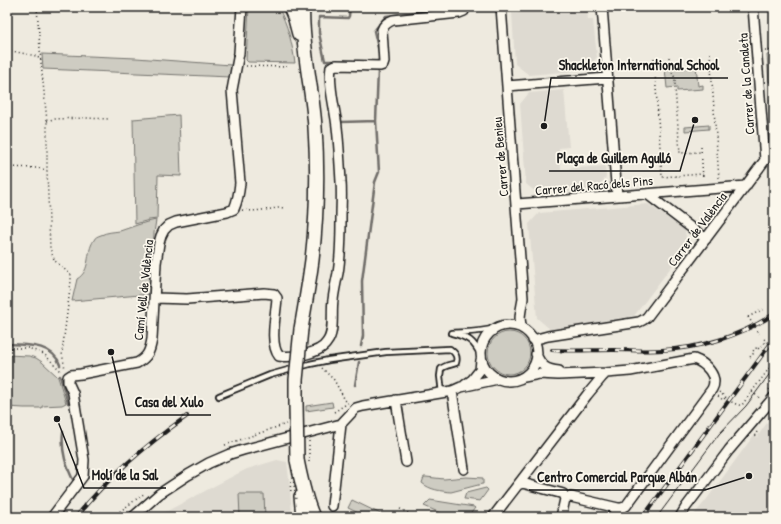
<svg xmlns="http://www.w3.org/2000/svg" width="781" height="524" font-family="'Patrick Hand',sans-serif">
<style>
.built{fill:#dedad1}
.green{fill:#ceccc2;stroke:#75746f}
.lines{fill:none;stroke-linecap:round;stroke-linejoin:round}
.stream{stroke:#6f6d69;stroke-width:2.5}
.lane-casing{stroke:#1c1c1c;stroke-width:8}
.street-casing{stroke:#1c1c1c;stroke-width:12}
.secondary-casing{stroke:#1c1c1c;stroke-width:16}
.path{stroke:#1c1c1c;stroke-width:1.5;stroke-dasharray:1 3;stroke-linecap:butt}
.lane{stroke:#fbf7ec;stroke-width:4.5}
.street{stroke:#fbf7ec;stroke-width:9}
.secondary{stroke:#fbf7ec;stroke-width:13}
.tram{stroke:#1c1c1c;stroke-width:1}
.rail-casing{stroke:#1c1c1c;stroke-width:4}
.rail{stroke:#fbf7ec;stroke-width:2.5;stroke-dasharray:8;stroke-linecap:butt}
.secondary-bridge-casing{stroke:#1c1c1c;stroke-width:16;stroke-linecap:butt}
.path-bridge{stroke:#1c1c1c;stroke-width:1.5;stroke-dasharray:1 3;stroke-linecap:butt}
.secondary-bridge{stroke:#fbf7ec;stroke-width:13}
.labels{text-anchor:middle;stroke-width:3.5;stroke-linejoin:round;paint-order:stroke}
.street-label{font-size:13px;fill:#1c1c1c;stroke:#fbf7ec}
.leader{fill:none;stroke:#1c1c1c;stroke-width:1.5}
.callout-dot{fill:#1c1c1c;stroke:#fbf7ec;stroke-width:1.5}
.callout-label{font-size:14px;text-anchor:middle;font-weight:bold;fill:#1c1c1c;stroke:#fbf7ec;stroke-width:3.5;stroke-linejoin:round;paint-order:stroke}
</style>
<rect width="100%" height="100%" fill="#eeeadf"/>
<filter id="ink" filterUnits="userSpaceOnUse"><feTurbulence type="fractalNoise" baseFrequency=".025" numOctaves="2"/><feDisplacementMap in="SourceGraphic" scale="8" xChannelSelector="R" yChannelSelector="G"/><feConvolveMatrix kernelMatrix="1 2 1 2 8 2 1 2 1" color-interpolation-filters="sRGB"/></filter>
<g filter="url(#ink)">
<!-- built -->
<path class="built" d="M587,8L588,20H593L597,57L586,70L529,75L515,64L512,12Z
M564,90L569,147L559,148L561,169L605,166L606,177L596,190L538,194L526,184L520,104L529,93Z
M648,204L685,230L687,246L634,316L551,330L537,318L529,224L539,213Z
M774,413V517H692L707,499L754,435L757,437Z
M277,460L287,462L289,479L292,514L291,517H156L237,474L247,469Z"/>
<!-- green -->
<path class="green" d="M249,7H278C288,25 292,43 295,63L248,62L246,60Z
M42,54L136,58L231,65L230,77L43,69Z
M774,54V79L771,82H769L767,55Z
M696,66L698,86L703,85V89L677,91V87L667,88L665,69Z
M770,99L774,103V120L773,121L774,122V127L773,129Z
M179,115L181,176L158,175L157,219L149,220L135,224L133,119Z
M709,125V129L685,131V127Z
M156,220L154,233L151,294L72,301L77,279C92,270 85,253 94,240C95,237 98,236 101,235C107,232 113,232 120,231C132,227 144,222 156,220Z
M488 353a21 21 0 1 1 42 0a21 21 0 1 1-42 0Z
M7,355L29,356L36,358L42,362L58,377L66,403L62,405L42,406V408H24L7,407Z
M332,402L333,407L306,411V406Z
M424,477H426L444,479L466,477L483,478V484H482L451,492C441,491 430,490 422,483Z
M486,488L488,490L480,501L465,499H464L466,493Z
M239,494H264L265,517H240Z
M352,500L387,517H367L348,508Z
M430,500L474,507L475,508L468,517H450L424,506Z"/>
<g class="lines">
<!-- stream -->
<path class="stream" d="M336,61H325L319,33V17L348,18L349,16L350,7
M377,61H379V52L374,31L386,16L461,7
M341,118V122L376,121
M7,344C25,345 53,343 60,365
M361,346L363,336L362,281L375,182L379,172L376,121L378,71L366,70
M60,376L68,403
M355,385L359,362
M63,432C61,452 66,466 75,484"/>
<defs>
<path id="lane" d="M481,356C474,341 468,337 452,333C467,332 481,332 496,328
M219,396L270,375L310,364L329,360L386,352L450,349C455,353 458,356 456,363C451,365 445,365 441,369L440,376L442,393"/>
<path id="street" d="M501,7L523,298C522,308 517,320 523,329
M602,7L617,196
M753,7L765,160
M507,86L607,78
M647,194L706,239
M517,204L746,186
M155,298L187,299L264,293L274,294L277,298C276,314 269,344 279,356C292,358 320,354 327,342C335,332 331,313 333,300C334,291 336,282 338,273C341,255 341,237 341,219C341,206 342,194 341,182C340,164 339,145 337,127C335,108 328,85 331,67L336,65L380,66L383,65L384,62L382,30C384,24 388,22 393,20L459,13L464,11L465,7
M481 353a28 28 0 1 1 56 0a28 28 0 1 1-56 0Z
M533,340L548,336L639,322L643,320L647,317L774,148
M536,354C541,366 546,370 559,371
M524,377L539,374L558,375L606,373L630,371L694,359C705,363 719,376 712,389L626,506L622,508H618L571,497H569L565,499
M465,385L472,380L480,370L481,360
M452,391L464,469
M396,400L406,462
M518,485L522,483L526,484L560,493L563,494L565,499
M299,496L301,517
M332,506L341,424
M52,517L83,476L84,460L73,393L68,382V377L71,375L81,374L137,363C148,357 150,351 152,339L156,263L159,243L161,236L164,230L169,225L176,222L227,212L234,209C238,200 239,193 240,183L232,90L239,53L242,7
M133,517L159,494L188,475L209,463L230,454L243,450L341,424L356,408L363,406L452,391L461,387L498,379
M493,517L587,395L602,377L606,373
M561,517L565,499
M612,517L618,508
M680,517L686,507L729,450L774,397"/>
<path id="secondary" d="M290,7L295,19L299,34
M301,329C305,306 309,283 312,260C317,216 318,172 315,127C313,97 306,67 304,37C303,27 302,17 303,7
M297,460C301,480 305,499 313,517"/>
</defs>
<!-- lane casing -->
<use href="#lane" class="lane-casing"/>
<!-- street casing -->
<use href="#street" class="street-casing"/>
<!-- secondary casing -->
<use href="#secondary" class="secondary-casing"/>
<!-- path -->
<path class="path" d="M37,7L41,63L47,121V170L50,248L53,257L55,261L71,275V281L62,353L65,369
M7,50L36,56L40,59
M765,51L774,50
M710,53L719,179
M669,57L670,69L675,78V88L680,153L702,152
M654,58L662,177L703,174
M246,66L288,67
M47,121L53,119L85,118L110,119
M701,147L703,179
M7,167L37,168L47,170
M242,210C249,211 255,211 262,210C270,210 277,207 284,208
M748,317L764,309
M755,327L759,334
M764,339L769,343
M7,348H28L44,354L61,371
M750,357L753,354L752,352L756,348L757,350L766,341
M322,368L334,380L345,400L348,403
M769,390L774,383
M719,392L733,403L739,405H742L774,362
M752,392L761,399
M718,396L723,400L725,398
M334,412L348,403
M757,432L755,435L757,436
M309,441V463
M225,445L286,424
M290,482L291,493
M400,509L410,514
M114,517L119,512L145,493"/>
<!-- lane -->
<use href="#lane" class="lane"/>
<!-- street -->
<use href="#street" class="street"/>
<!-- secondary -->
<use href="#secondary" class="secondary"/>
<!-- tram -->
<path class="tram" d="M657,517L719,434L746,406L774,368"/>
<defs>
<path id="rail" d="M552,350C572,351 592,350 613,350C629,350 645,351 662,350C701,348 741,336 774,314
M76,517C107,478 146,445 187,416
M643,517L774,339"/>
</defs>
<!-- rail casing -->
<use href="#rail" class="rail-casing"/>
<!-- rail -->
<use href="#rail" class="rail"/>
<defs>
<path id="secondary-bridge" d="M297,460L296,403V380L301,329"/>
</defs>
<!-- secondary-bridge casing -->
<use href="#secondary-bridge" class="secondary-bridge-casing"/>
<!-- path-bridge -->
<path class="path-bridge" d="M748,317L755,327
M769,343L774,347
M292,470L296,500"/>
<!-- secondary-bridge -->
<use href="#secondary-bridge" class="secondary-bridge"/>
</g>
</g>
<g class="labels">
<!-- street labels -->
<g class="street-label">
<text transform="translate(746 84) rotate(-94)" y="5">Carrer de la Canaleta</text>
<text transform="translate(500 157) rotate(-95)" y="5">Carrer de Benieu</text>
<text transform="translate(594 185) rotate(-5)" y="5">Carrer del Racó dels Pins</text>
<text transform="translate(697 229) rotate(-53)" y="5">Carrer de València</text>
<text transform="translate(143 290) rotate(-84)" y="5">Camí Vell de València</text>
</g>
</g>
<!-- callouts -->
<path class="leader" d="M544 126L551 78H728M695 120L680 171H549M111 352L126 415H211M57 419L84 488H166M749 476L705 490H529"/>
<g class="callout-dot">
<circle cx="544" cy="126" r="4"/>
<circle cx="695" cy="120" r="4"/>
<circle cx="111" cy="352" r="4"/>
<circle cx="57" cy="419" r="4"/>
<circle cx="749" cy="476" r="4"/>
</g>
<g class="callout-label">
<text x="639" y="70">Shackleton International School</text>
<text x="614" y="163">Plaça de Guillem Agulló</text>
<text x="169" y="407">Casa del Xulo</text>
<text x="125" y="480">Molí de la Sal</text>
<text x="617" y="482">Centro Comercial Parque Albán</text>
</g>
<!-- margin -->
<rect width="781" height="524" fill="none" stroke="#fbf7ec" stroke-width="24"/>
<rect x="12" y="12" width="757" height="500" fill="none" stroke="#1c1c1c" stroke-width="1.5" filter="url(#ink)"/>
</svg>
